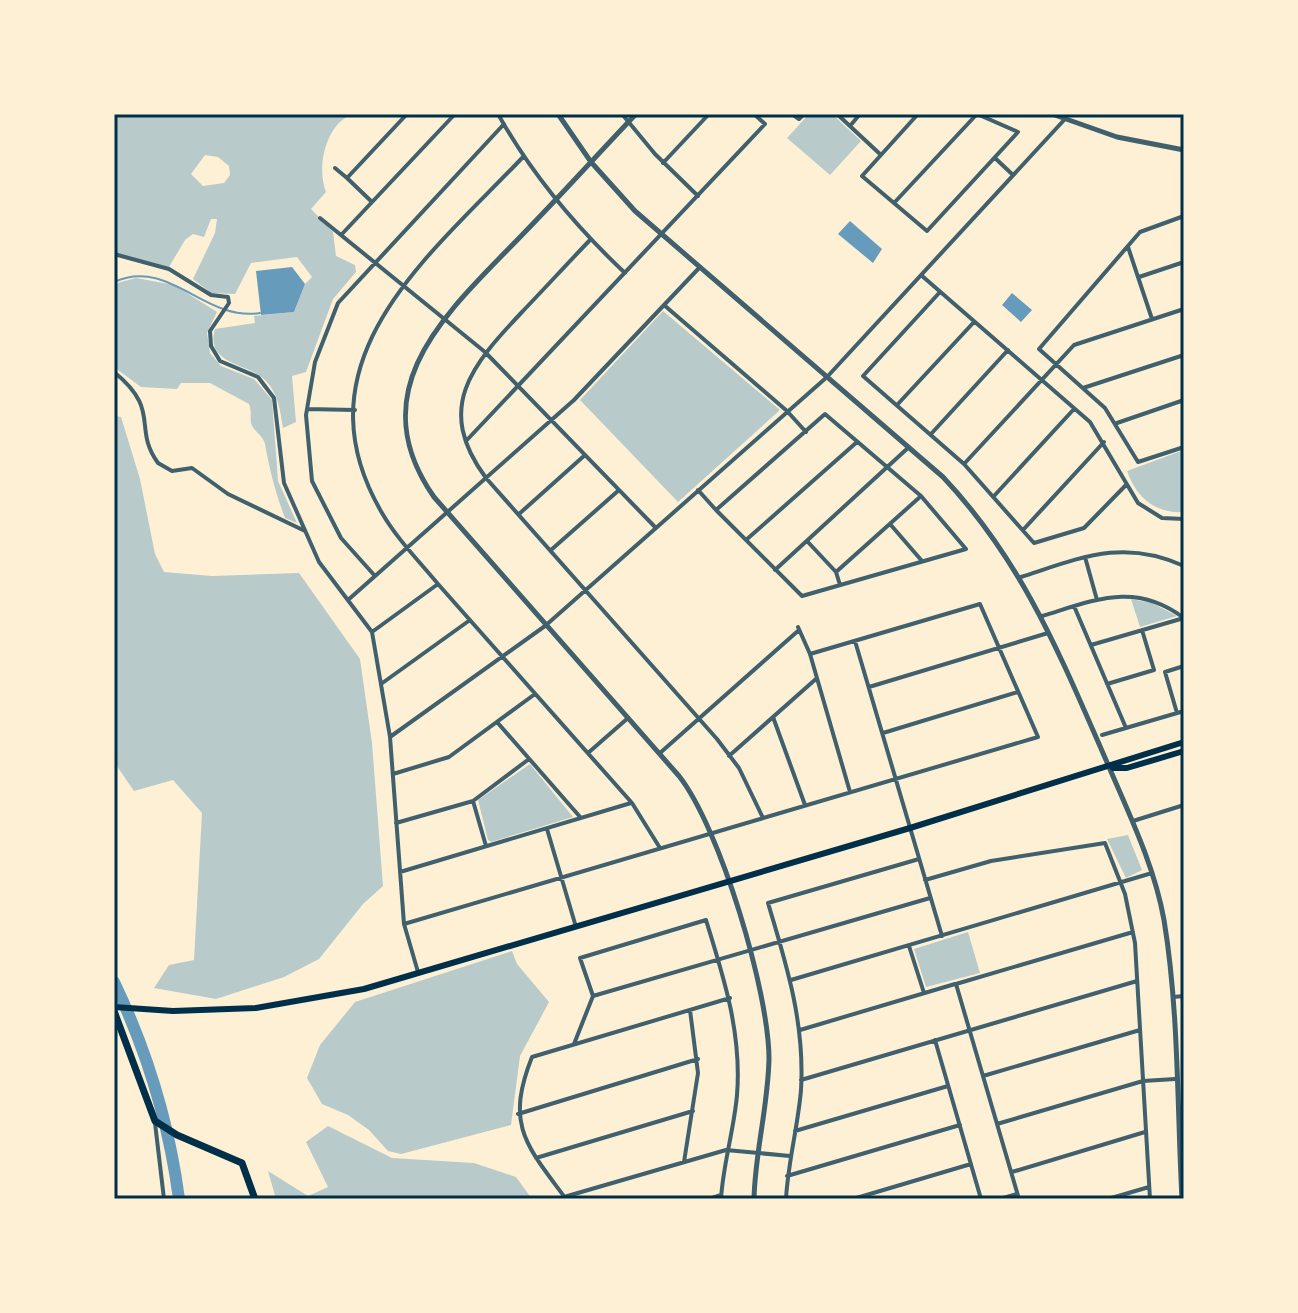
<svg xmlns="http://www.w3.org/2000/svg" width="1298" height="1313" font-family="Roboto,sans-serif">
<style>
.green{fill:#b9caca;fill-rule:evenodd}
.water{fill:#669bbc}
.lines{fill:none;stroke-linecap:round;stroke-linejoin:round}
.stream{stroke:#669bbc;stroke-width:2}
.river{stroke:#669bbc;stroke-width:12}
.minor{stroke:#3f606c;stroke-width:4}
.tertiary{stroke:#3f606c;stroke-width:5}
.secondary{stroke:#003049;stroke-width:6}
.primary{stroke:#003049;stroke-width:7}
.neatline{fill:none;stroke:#003049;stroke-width:3}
</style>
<rect width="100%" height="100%" fill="#fdf0d5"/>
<!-- green -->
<path class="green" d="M114,114H353C326,123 316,167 326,192L311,209L333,232L336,256L355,265L356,272L333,299L306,372L292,376L296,422L283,428C280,411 279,395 266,381C248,362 205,366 215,329L255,323L254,316L294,312L305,284L312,277L297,257L251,263L235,294L211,293L193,279L215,233L217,219H211L204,237L193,234L185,240L169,267L114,253ZM205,155L218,157L229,166L230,175L224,183L203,186L191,174Z
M809,114H832L861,141L830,175L787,138Z
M136,278L174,285L217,312L207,333L210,353L221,366L254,379L272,400L278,481L297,523L285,518C276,495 269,467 265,444C263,435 253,431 251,423C250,416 252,412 249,404L210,383H181L177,389L141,387L114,367V284Z
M663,311L780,410L678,502L580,400Z
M114,416L121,417L140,479L155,554L164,572L212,576L299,573L360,659L372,743L383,886L363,904L319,959L284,977L216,999L154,988L169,965L194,960L202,813L173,780L134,791L114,762Z
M1181,451L1184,512C1155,514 1136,497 1127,471Z
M1131,599L1152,603L1177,616L1140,627Z
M530,764L573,817L491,842L488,840L478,800Z
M1128,835L1142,870L1126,878L1107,839Z
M968,932L980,973L926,987L914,949Z
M512,951L517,964L549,1002L520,1056L511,1125L401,1154L388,1151L369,1130L348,1115L322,1104L307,1078L320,1045L355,1002Z
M328,1126L392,1158L474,1163L516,1177L532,1199H276L268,1171L308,1196L328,1187L306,1142Z"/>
<!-- water -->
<path class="water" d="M850,221L882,249L873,263L838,234Z
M292,267L305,284L294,312L261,315L256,271Z
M1012,293L1032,310L1021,322L1002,305Z"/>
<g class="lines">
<!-- stream -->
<path class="stream" d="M114,282C170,257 204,322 260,313"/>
<!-- river -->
<path class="river" d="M114,982C147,1051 169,1123 179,1199"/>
<!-- minor -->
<path class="minor" d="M498,114C532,175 574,225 625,273
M622,114L655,154L698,196
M792,114L799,119L804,114
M837,114L881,155
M918,114L862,176L927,231L1018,132L977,114
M850,126L860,114
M995,158L1013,175
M663,163L709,114
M335,168L347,178
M372,202L347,178L407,114
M894,203L977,114
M1184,216L1140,232L1039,349L1105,408L1138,462L1184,447
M320,218L485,352L656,528
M342,234L455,114
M590,240C567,264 545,288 522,312C472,365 434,408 486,478L717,739L739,768L763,818
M1128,247L1152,319
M114,254L169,269L211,295L228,297L229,303L210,331L211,346L220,361L258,377L274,398L284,483L319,562L372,632L390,737L404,924L418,972
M921,275L1090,422L1138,503L1162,518L1184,519
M1139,277L1184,262
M940,292L863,376L964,464L1034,543L1084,528L1126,485
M664,305L787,411L806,432
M114,372C162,411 132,427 158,463L172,471L192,468L228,494L305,531
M1083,388L1184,355
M897,405L974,322
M307,409L355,410
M825,414L921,496L966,549L802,596L716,510Z
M1117,423L1184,400
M931,434L1008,350
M466,441L765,124L754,114
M964,464L1074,345L1184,309
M698,490L716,510
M994,496L1074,409
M519,514L585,455
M890,524L922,561
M1023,530L1104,442
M746,540L857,442
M807,541L836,572L840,585
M551,550L619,490
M1085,557L1097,600
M775,570L909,447
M836,572L921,496
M375,576L341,538L312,481L306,415L315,362L338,303L504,124
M1021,577C1080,558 1123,538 1184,566
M438,584C419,561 397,539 382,513C293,361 429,256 523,157
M348,600L574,400L700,267
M1074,606L1126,728
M1042,616C1095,600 1135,581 1184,618
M798,627L810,654L850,792
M372,632L438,584L632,803L660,848
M855,641L942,936
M1091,645L1184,618
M381,684L470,620
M1107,684L1154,670L1142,630
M869,687L1048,633
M1177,713L1165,672L1184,666
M773,717L805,805
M497,722L581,818
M883,733L1018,692
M1102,735L1184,711
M390,737L545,626L827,377L1065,119
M588,753L628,718
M660,753L799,630
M729,756L817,678
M393,774L449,757L535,694
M473,801L486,846
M1133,821L1184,805
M396,823L473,801L529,759
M547,829L576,927
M400,872L631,803
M925,880L991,861L1105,843L1125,894L1135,943L1150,1199
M404,924L1038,737L980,604L810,654
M909,946L924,993
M791,980L1152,873
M593,996L930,898
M1173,997L1184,996
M800,1030L955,984
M935,1040L981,1199
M574,1044L593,996L580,958L706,920C724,978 742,1034 737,1095C734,1130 723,1164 721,1199
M983,1076L1140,1030
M801,1080L1137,981
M518,1114L698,1059
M155,1123L164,1199
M997,1124L1143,1081L1175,1079
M795,1131L948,1086
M536,1158L693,1111
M684,1162L698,1073L690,1010
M1012,1172L1145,1132
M787,1176L960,1125
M564,1197L726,1150L790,1156
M566,1199C526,1145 505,1125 532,1057L730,998
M709,1199L721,1195
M786,1199C788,1162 798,1126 801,1090C805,1024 787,966 768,903L919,859
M853,1199L971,1164
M1000,1199L1017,1194
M1019,1199L956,984L1133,932
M1108,1199L1149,1187"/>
<!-- tertiary -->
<path class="tertiary" d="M558,114L591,162L635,211L943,477C1023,562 1060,655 1106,760C1128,812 1154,864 1164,920C1179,1011 1177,1107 1182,1199
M636,114C598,154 561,195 522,235C452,308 357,387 434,497L679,776C720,828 769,992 769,1059C768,1107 755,1152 754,1199
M1052,114L1117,137L1184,150"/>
<!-- secondary -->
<path class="secondary" d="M1113,768H1127L1184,751
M114,1007L173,1011L256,1008L364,989L910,828L1184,742"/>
<!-- primary -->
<path class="primary" d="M114,1011L155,1121L177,1135L242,1163L255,1199"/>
</g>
<!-- border -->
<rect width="1298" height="1313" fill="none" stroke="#fdf0d5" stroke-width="232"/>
<rect x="116" y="116" width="1066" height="1081" class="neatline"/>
</svg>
